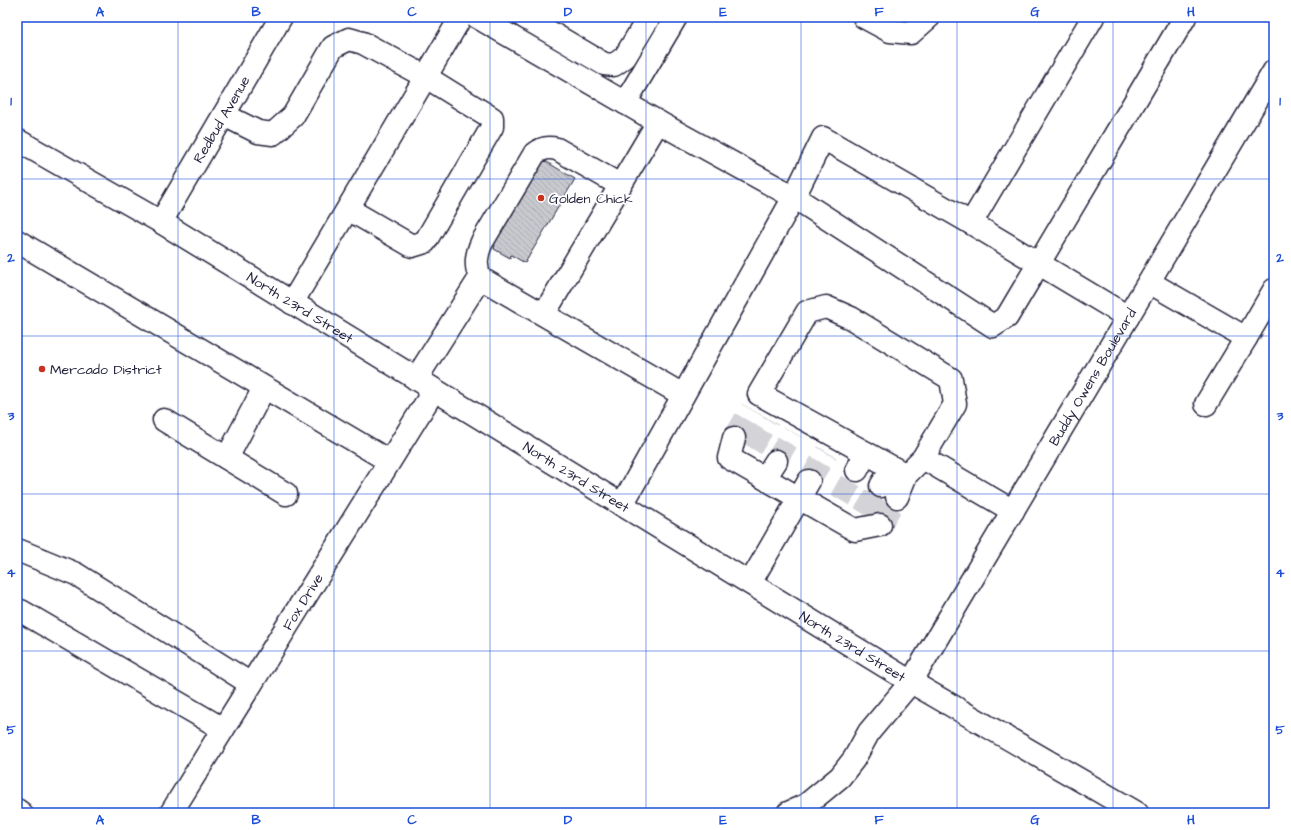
<svg xmlns="http://www.w3.org/2000/svg" width="1291" height="830" font-family="'Architects Daughter',sans-serif">
<style>
.building{fill:url(#building-back-hatch);stroke:#22223b}
.lines{fill:none;stroke-linecap:round;stroke-linejoin:round}
.minor-tunnel{stroke:#d3d3d8;stroke-width:22;stroke-dasharray:22 11;stroke-linecap:butt}
.minor-casing{stroke:#22223b;stroke-width:25}
.major-casing{stroke:#22223b;stroke-width:25}
.minor{stroke:#fff;stroke-width:22}
.major{stroke:#fff;stroke-width:22}
.grid{fill:none;stroke:#1d4ed8;stroke-width:1;stroke-opacity:0.55}
.poi-dot{fill:#c8321e;stroke:#fff;stroke-width:1.5}
.labels{text-anchor:middle;stroke-width:3.5;stroke-linejoin:round;paint-order:stroke}
.street-label{font-size:14px;fill:#22223b;stroke:#fff}
.poi-label{font-size:14px;fill:#22223b;stroke:#fff;text-anchor:start}
.neatline{fill:none;stroke:#1d4ed8;stroke-width:1.5}
.grid-label{font-size:13px;text-anchor:middle;font-weight:bold;fill:#1d4ed8}
</style>
<defs>
<pattern id="building-back-hatch" width="6" height="6" patternUnits="userSpaceOnUse"><rect width="6" height="6" fill="#c8c8cf"/><path d="M-1 5l2 2M0 0l6 6M5-1l2 2" fill="none" stroke="#acacb3"/></pattern>
</defs>
<rect width="100%" height="100%" fill="#fff"/>
<filter id="ink" filterUnits="userSpaceOnUse"><feTurbulence type="fractalNoise" baseFrequency=".025" numOctaves="2"/><feDisplacementMap in="SourceGraphic" scale="8" xChannelSelector="R" yChannelSelector="G"/><feConvolveMatrix kernelMatrix="1 2 1 2 8 2 1 2 1" color-interpolation-filters="sRGB"/></filter>
<g filter="url(#ink)">
<!-- building -->
<path class="building" d="M542,159L575,179L525,263L511,255L510,258L494,249L495,245L494,244L509,218L508,217Z"/>
<g class="lines">
<!-- minor-tunnel -->
<path class="minor-tunnel" d="M734,438L751,409
M751,448L769,419
M776,461L793,432
M809,481L827,452
M840,500L857,470
M864,514L881,486
M880,525L897,497"/>
<defs>
<g id="minor">
<path d="M477,17L658,122L794,197L993,326L1007,317L1185,17"/>
<path d="M524,17L604,64L614,65L625,57L649,17"/>
<path d="M864,17L890,31L911,33L929,17"/>
<path d="M625,103L676,17"/>
<path d="M224,115L258,132L273,134L293,116L333,47L349,39L363,43L426,77L492,118V127L425,242L412,246L348,209"/>
<path id="s1" d="M161,222L281,17"/>
<path d="M971,223L1093,17"/>
<path d="M17,241L389,461"/>
<path d="M480,278C475,265 476,255 482,242L535,153C543,148 548,147 557,149L620,185"/>
<path d="M1149,282L1246,338L1206,404"/>
<path d="M292,303L461,17"/>
<path d="M544,314L658,122"/>
<path d="M1246,338L1274,290"/>
<path d="M416,379L480,278L683,395"/>
<path d="M164,420L286,494"/>
<path d="M734,438L729,458L855,530L880,525"/>
<path d="M227,458L264,388"/>
<path d="M923,458L955,404L951,379L851,318L826,307L807,312L759,394L906,475L923,458L1013,511"/>
<path d="M857,470L866,453"/>
<path d="M765,478L776,461"/>
<path d="M881,486L892,468"/>
<path d="M897,497L906,475"/>
<path d="M622,505L794,197L823,138L971,223L1128,317"/>
<path d="M20,551L76,574L251,684"/>
<path d="M750,583L809,481"/>
<path d="M21,611L223,729"/>
<path d="M17,810L21,813"/>
<path id="s2" d="M171,813L434,390"/>
<path d="M788,813L806,805L840,777L854,759L869,732L911,682"/>
</g>
<g id="major">
<path id="s3" d="M17,140L161,222L911,682L1137,813"/>
<path id="s4" d="M911,682L1274,71"/>
</g>
</defs>
<!-- minor casing -->
<use href="#minor" class="minor-casing"/>
<!-- major casing -->
<use href="#major" class="major-casing"/>
<!-- minor -->
<use href="#minor" class="minor"/>
<!-- major -->
<use href="#major" class="major"/>
</g>
</g>
<!-- grid -->
<path class="grid" d="M178,17V813M334,17V813M490,17V813M646,17V813M801,17V813M957,17V813M1113,17V813M17,179H1274M17,336H1274M17,494H1274M17,651H1274"/>
<!-- markers -->
<g class="poi-dot">
<circle cx="541" cy="198" r="4"/>
<circle cx="42" cy="369" r="4"/>
</g>
<g class="labels">
<!-- street labels -->
<g class="street-label">
<text dy="5" stroke="none"><textPath href="#s1" startOffset="119">Redbud Avenue</textPath></text>
<text dy="5" stroke="none"><textPath href="#s3" startOffset="329">North 23rd Street</textPath></text>
<text dy="5" stroke="none"><textPath href="#s4" startOffset="355">Buddy Owens Boulevard</textPath></text>
<text dy="5" stroke="none"><textPath href="#s3" startOffset="653">North 23rd Street</textPath></text>
<text dy="5" stroke="none"><textPath href="#s2" startOffset="249">Fox Drive</textPath></text>
<text dy="5" stroke="none"><textPath href="#s3" startOffset="977">North 23rd Street</textPath></text>
</g>
<!-- poi labels -->
<g class="poi-label">
<text x="549" y="203">Golden Chick</text>
<text x="50" y="374">Mercado District</text>
</g>
</g>
<!-- margin -->
<rect width="1291" height="830" fill="none" stroke="#fff" stroke-width="44"/>
<rect x="22" y="22" width="1247" height="786" class="neatline"/>
<g class="grid-label">
<text x="100" y="16">A</text>
<text x="256" y="16">B</text>
<text x="412" y="16">C</text>
<text x="568" y="16">D</text>
<text x="723" y="16">E</text>
<text x="879" y="16">F</text>
<text x="1035" y="16">G</text>
<text x="1191" y="16">H</text>
<text x="11" y="105">1</text>
<text x="1280" y="105">1</text>
<text x="11" y="262">2</text>
<text x="1280" y="262">2</text>
<text x="11" y="420">3</text>
<text x="1280" y="420">3</text>
<text x="11" y="577">4</text>
<text x="1280" y="577">4</text>
<text x="11" y="734">5</text>
<text x="1280" y="734">5</text>
<text x="100" y="824">A</text>
<text x="256" y="824">B</text>
<text x="412" y="824">C</text>
<text x="568" y="824">D</text>
<text x="723" y="824">E</text>
<text x="879" y="824">F</text>
<text x="1035" y="824">G</text>
<text x="1191" y="824">H</text>
</g>
</svg>
